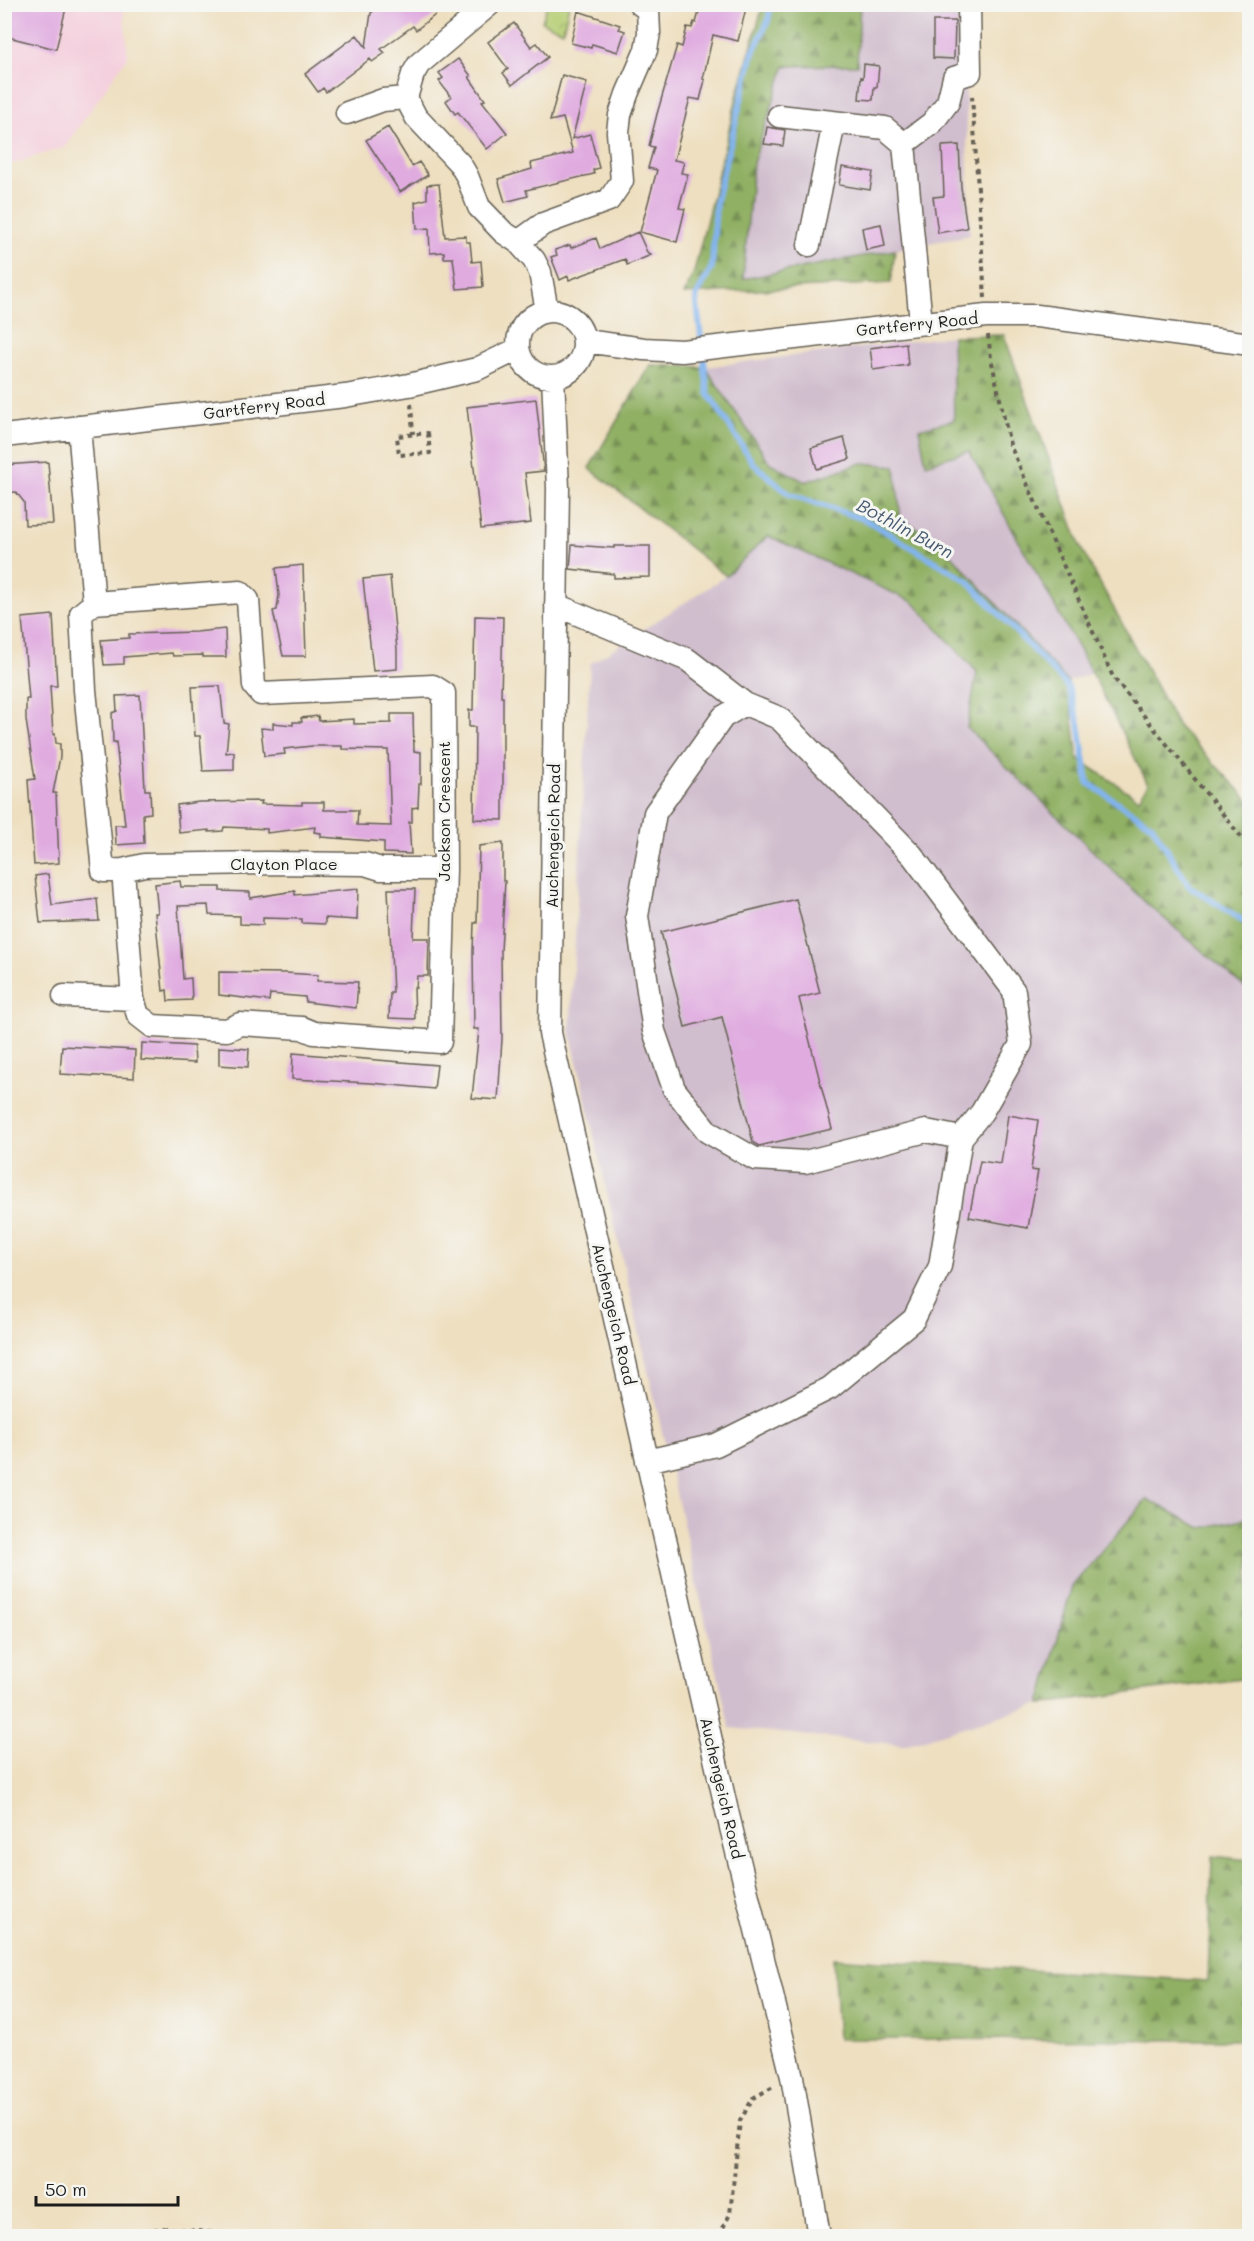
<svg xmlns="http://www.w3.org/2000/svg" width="1254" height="2241" font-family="Mali,sans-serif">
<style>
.built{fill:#f4cfdd}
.industrial{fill:#d0bdcd}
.forest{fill:url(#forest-firs);stroke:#566640;stroke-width:1.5}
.park{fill:url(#park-crowns);stroke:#687447;stroke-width:1.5}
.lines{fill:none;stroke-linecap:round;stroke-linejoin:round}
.stream{stroke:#82b4ee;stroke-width:6}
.building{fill:#e0ace0}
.minor-casing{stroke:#666055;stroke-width:25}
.path{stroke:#666055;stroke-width:4;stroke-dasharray:4.5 4.5;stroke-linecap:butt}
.minor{stroke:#fff;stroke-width:22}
.labels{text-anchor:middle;stroke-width:6;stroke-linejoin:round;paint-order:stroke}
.street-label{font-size:16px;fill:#1c1c1c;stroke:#f6f6f2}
.water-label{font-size:18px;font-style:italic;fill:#455970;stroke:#f6f6f2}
</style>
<defs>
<pattern id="forest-firs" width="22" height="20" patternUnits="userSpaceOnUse" patternTransform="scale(1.5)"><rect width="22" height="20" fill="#90b064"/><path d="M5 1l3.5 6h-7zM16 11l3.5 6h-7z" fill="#758e52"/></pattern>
<pattern id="park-crowns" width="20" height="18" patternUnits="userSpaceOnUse" patternTransform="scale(1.5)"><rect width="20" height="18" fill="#b5cd72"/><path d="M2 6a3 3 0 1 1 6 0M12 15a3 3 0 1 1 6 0" fill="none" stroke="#9baf62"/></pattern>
</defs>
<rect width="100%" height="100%" fill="#f6f6f2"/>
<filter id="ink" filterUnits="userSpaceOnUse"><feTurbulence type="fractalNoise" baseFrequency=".0167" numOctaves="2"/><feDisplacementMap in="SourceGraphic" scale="12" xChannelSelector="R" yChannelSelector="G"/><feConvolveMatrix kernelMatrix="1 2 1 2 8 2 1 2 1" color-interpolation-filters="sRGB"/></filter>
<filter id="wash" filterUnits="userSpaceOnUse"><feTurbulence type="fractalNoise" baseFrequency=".008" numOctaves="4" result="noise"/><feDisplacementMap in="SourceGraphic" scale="24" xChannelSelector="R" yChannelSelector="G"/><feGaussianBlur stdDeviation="1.35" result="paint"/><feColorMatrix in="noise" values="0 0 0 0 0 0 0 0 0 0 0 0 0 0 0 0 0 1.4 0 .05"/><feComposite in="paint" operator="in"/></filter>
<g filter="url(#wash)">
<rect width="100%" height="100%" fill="#eedfc0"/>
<!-- built -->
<path class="built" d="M5,5H123L128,56L65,147L5,166Z"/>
<!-- industrial -->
<path class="industrial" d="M860,5H963L970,235L743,280L753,163L786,66L857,65Z
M952,336L954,421L926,464L969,451L1092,673L1068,682L935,537L901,520L862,463L805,482L770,463L705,367Z
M768,536L913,602L977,672L968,729L1145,902L1249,991V1518L1201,1528L1147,1499L1072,1586L1040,1704L905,1745L730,1728L570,1031L590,664L726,576Z"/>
<!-- forest -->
<path class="forest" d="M763,5H860L857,65L785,66L753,163L743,279L895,250L891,283L684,294L694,272L737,97Z
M1004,335L1081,548L1178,726L1249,800V991L1145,902L967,728L977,672L913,602L768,536L726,576L589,468L650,365L705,367L770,463L805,482L862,463L895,466L901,520L935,537L1068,682L1078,759L1139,799L1148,784L1095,679L969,451L926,464L919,429L954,420L952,336Z
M1147,1499L1201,1528L1249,1518V1678L1040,1704L1072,1586Z
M1212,1856L1249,1860V1901H1246V2040L838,2039L833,1958L1208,1981Z"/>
<!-- park -->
<path class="park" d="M547,4L569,5L563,31L542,22Z"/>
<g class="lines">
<!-- stream -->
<path class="stream" d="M771,4L768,21L753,52L716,200L712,267L696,297L708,393L753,463L789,494L866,520L968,581L1068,687L1079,723L1088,783L1152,825L1189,886L1250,925"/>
</g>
<g id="blocks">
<!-- building -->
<path class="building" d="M11,4H67L56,49L4,36Z
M383,4H449L416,30L413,26L381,49L385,53L372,62L370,59L326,92L323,88L318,92L305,74L357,35L366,47L371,13Z
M701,4H747L738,41L713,35L703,79L705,80L700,100L690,98L674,160L684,162L681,173L688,174L679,208L685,209L677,242L640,232L657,170L648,168L654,147L649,146L657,114L677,45L682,47L687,27L692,28L694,22L696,23Z
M578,11L620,25L619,29L625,31L618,52L592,44L591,48L571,43Z
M933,21H955L954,59L933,58Z
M514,23L531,47L537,43L548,57L512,85L503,73L508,69L488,42Z
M458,59L471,76L469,77L485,100L482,101L507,133L487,149L458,112L455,114L446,101L451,97L439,81L443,78L439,73Z
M864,64L879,66L877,87H874L873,100L859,99L861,77L863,78Z
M562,75L587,82L572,139L590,134L599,168L593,170L594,174L526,190L528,196L505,202L498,179L532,169L531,163L573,153L563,118L550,121Z
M388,127L412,166L419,162L428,175L400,192L366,140Z
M767,127L785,130L783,146L764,144Z
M959,145L961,187L967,228L938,233L933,197L944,196L942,146Z
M842,167L873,172L870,190L839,185Z
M439,184L445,237L466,236V242H470L472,262L481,261L483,287L457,289L453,258H444V252L430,253L429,228L417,229L415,202L427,199V185Z
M881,224L885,246L866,250L862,228Z
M638,232L647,252L651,255L627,265L625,259L569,280L568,276L560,280L551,257L557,255L555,250L570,245L571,248L596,238L600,249Z
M906,343L908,365L873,370L870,348Z
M536,399L544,471L525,473L531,523L481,529L467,407Z
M844,438L850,459L817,469L811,448Z
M48,462L53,524L25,525L24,502L16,492L4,493V465Z
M572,545L614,548V546H650V577L614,578V574L570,569Z
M303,565L306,656H283L273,611L277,610L279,595L276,568Z
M390,576L397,650V669L373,671L363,579Z
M53,615L57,686H50L53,734H55L56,743L60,744V757L53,793H56L59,863L34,865L28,780L35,779L26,720V699H29L22,618Z
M475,616L503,617L501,697H503V820L474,819L475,727H469V710H473Z
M225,629L226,657H203V655L173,656L172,653L124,657V664L104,665L101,640L129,638V634L196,632Z
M220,686L224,723L229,724L226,753L234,752V770L203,771L200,736H195L192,687Z
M140,695L145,790H150L151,813L143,814L144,843L116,845L115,825H125L116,742H113L112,713L117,711L116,696Z
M391,714H413L414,751L421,752V784H419L418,807L412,808V822H409L411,854L384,853V842L321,837V833L314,832L315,827L267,833V829L224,827L223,831L209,832V830L179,833L177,805L199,802L262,801L261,804L302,805V802H324V810H358L357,825L391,826L388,750L342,749V746H312L284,749L285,754L264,756L261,728L273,729V723L293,725V722H302L301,718L318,716L319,721L354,719V724L391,723Z
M503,843V881H505L501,951L502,1039L498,1100L472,1098L479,1029H474L473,951L474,923H477L479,846Z
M48,874L52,905L97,899L99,921L40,923L35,876Z
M180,881L181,887H220V891L250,892V898L295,891V895L358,889L357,920L325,918V924L302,923V919L263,918V925L240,924V916L209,915L208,905L178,906L183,979L191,978L192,1000L168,1001L167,990L163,991L155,913H158L155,884Z
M388,889H415L413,938H429L428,976H417L416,988H414L415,1019L389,1018L390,993H393Z
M796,899L820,993L799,998L832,1129L759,1146L753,1142L722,1017L685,1027L661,932Z
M219,972L285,973L318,975L317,981L358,982L356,1008L306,1002L305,997L270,994L269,1001L219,995Z
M142,1043L194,1046L195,1063L141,1060Z
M62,1046L135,1050L134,1078L60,1074Z
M219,1047L249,1049L248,1067L219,1065Z
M293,1053L437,1065L434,1089L371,1083L292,1079Z
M1008,1115L1038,1120L1031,1170L1038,1171L1028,1228L969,1217L980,1161L1001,1164Z"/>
</g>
</g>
<g filter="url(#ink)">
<use href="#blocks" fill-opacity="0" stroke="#666055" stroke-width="1.5"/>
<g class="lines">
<defs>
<path id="minor" d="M490,4L419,64L413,74L406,98L416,117L460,164L467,176L479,207L503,232L518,242L534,260L540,272L547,311
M347,113L383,100L406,98
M779,116L885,128L904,144L921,323
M904,144L932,123L948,102L954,78L970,73L969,4
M518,242L543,224L609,200L622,181L618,132L620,115L627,94L646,50L649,33L648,10L640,4
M809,245L834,123
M518 344a33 33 0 1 1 66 0a33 33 0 1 1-66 0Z
M585,341L644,349L682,351L986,316H1037L1250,344
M553,377L558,488L550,1033L727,1811L792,2077L819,2236
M79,427L94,603L240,592L248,600L254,686L261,694L433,686L444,693L445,869L440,1042L314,1033L302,1028L240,1024L227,1030L152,1026L138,1015L133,999L123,870
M4,436L345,396L409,385L477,369L518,349
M94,603L81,614L85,690L103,871L123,870L144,865L267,863L365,864L381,869H445
M556,605L688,660L745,704
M64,996L133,999
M647,1461L716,1445L830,1388L914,1319L940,1266L961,1138L982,1112L1021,1044L1014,991L912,855L779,718L745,704L723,717L655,813L637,916L654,1031L674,1089L708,1132L755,1159L805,1162L926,1131L961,1138"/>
</defs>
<!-- minor casing -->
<use href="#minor" class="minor-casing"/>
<!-- path -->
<path class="path" d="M972,96L985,298
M988,335L991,358L1010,445L1113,677L1250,848
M411,404L413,434
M428,433L430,453L399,455L397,436Z
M139,2236L141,2231L166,2228L249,2236
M719,2236L730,2214L740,2121L753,2098L775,2086"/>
<!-- minor -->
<use href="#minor" class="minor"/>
</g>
</g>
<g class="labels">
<!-- street labels -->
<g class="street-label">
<text transform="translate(917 324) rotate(-6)" y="6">Gartferry Road</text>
<text transform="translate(264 406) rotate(-7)" y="6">Gartferry Road</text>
<text transform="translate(444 811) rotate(-90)" y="6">Jackson Crescent</text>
<text transform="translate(553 836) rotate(-89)" y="6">Auchengeich Road</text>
<text x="284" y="870">Clayton Place</text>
<text transform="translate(614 1314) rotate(77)" y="6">Auchengeich Road</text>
<text transform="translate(722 1788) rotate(77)" y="6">Auchengeich Road</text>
</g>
<!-- water labels -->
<g class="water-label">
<text transform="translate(905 529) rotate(28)" y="6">Bothlin Burn</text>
</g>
</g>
<!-- margin -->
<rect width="1254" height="2241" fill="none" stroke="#f6f6f2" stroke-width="24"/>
<!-- scale -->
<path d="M36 2196v9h142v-9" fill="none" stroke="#1c1c1c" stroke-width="3"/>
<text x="45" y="2196" font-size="18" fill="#1c1c1c" stroke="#f6f6f2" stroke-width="4.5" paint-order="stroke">50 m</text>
</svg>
